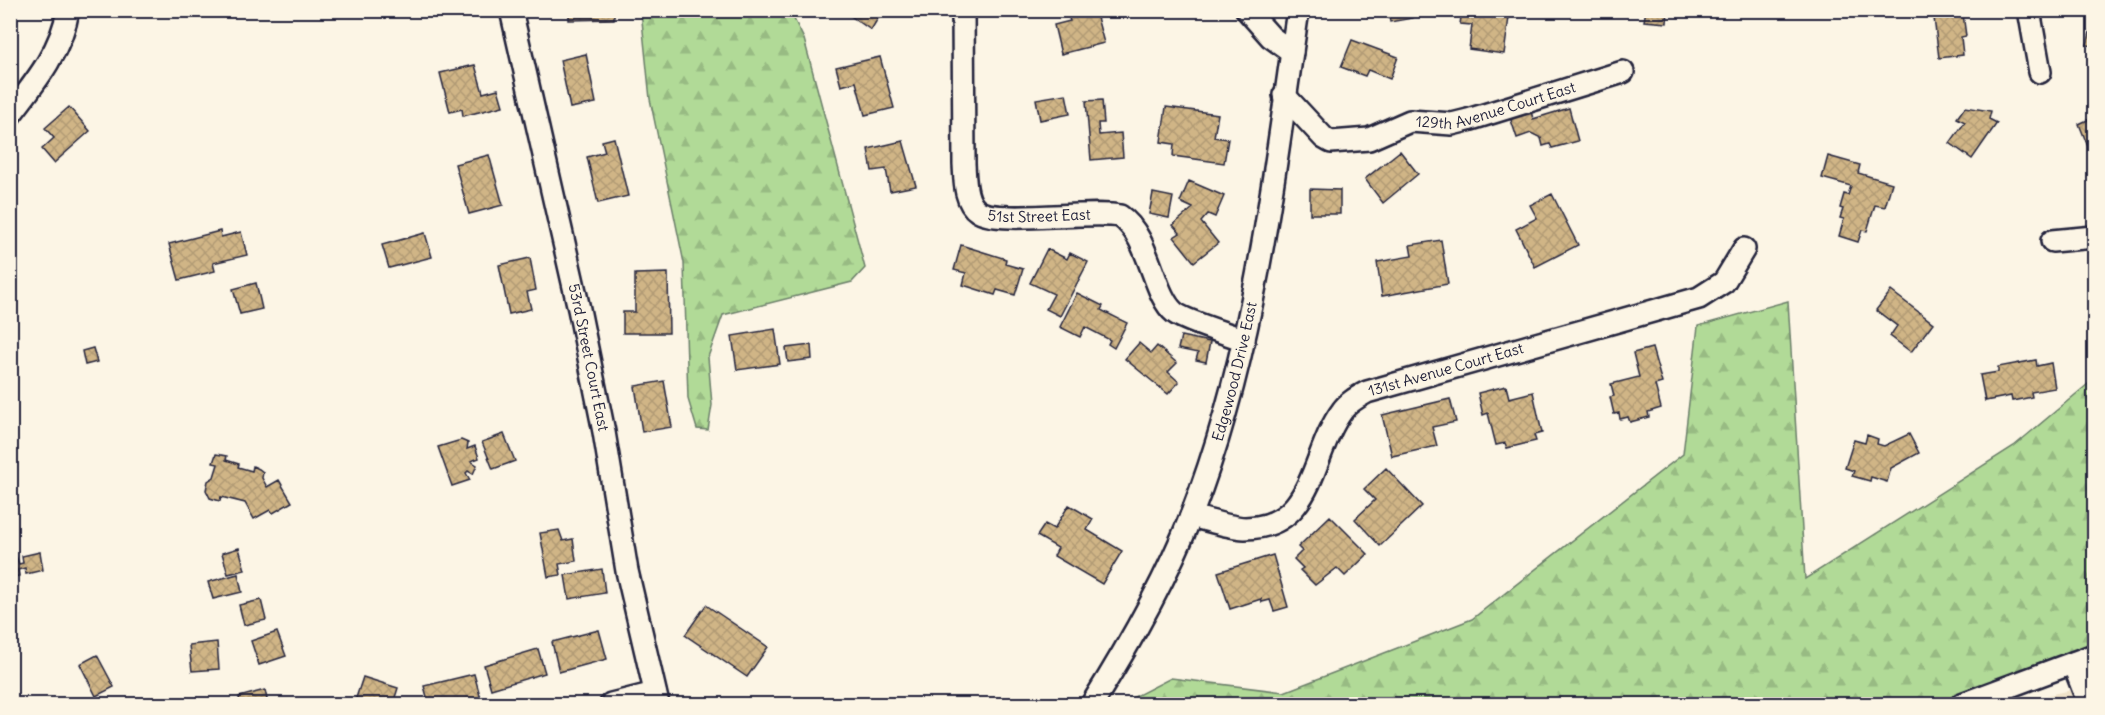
<svg xmlns="http://www.w3.org/2000/svg" width="2105" height="715" font-family="Delius,sans-serif">
<style>
.built{fill:#efe2c8}
.forest{fill:url(#forest-firs);stroke:#6a7e69;stroke-width:1.5}
.building{fill:url(#building-cross-hatch);stroke:#22223b;stroke-width:1.5}
.lines{fill:none;stroke-linecap:round;stroke-linejoin:round}
.minor-casing{stroke:#22223b;stroke-width:26}
.minor{stroke:#fcf5e5;stroke-width:21}
.labels{text-anchor:middle;stroke-width:4.5;stroke-linejoin:round;paint-order:stroke}
.street-label{font-size:15px;fill:#22223b;stroke:#fcf5e5}
</style>
<defs>
<pattern id="forest-firs" width="22" height="20" patternUnits="userSpaceOnUse" patternTransform="scale(1.5)"><rect width="22" height="20" fill="#b1da97"/><path d="M5 1l3.5 6h-7zM16 11l3.5 6h-7z" fill="#98bb83"/></pattern>
<pattern id="building-cross-hatch" width="8" height="8" patternUnits="userSpaceOnUse" patternTransform="scale(1.5)"><rect width="8" height="8" fill="#d0b586"/><path d="M0 0l8 8M0 8l8-8" fill="none" stroke="#b29b75"/></pattern>
</defs>
<rect width="100%" height="100%" fill="#fcf5e5"/>
<filter id="ink" filterUnits="userSpaceOnUse"><feTurbulence type="fractalNoise" baseFrequency=".0167" numOctaves="2"/><feDisplacementMap in="SourceGraphic" scale="12" xChannelSelector="R" yChannelSelector="G"/><feConvolveMatrix kernelMatrix="1 2 1 2 8 2 1 2 1" color-interpolation-filters="sRGB"/></filter>
<g filter="url(#ink)">
<!-- built -->
<path class="built" d="M2094,685V704H2019L2049,695Z"/>
<!-- forest -->
<path class="forest" d="M782,11L792,15L804,39L865,268L852,282L723,315L708,357L712,405L708,430L697,429L688,399L684,263L650,99L641,11Z
M1788,301L1805,579L2014,446L2094,379V643L1935,704H1125L1130,699L1171,678L1284,692L1472,619L1683,454L1698,326Z"/>
<!-- building -->
<path class="building" d="M569,10H614V19L569,20Z
M842,10H883L871,30Z
M1088,10H1095L1104,43L1061,54L1054,25L1070,21L1068,15Z
M1388,10H1412L1413,18L1390,22Z
M1462,10H1510L1504,54L1469,49L1472,25L1460,24Z
M1646,10H1668L1667,23L1644,21Z
M1963,14L1966,36L1961,37L1963,55L1939,58L1934,18Z
M2094,15V46L2087,45Z
M1352,40L1398,57L1390,79L1368,70L1365,76L1341,67Z
M586,54L596,103L570,108L560,60Z
M880,57L894,108L865,115L856,82L841,86L836,67Z
M475,65L483,93L498,89L503,106L463,116L462,109L450,112L440,73Z
M1066,94L1070,114L1040,120L1036,99Z
M1102,100L1104,123H1098L1099,135L1121,133L1123,157L1091,160L1086,101Z
M69,107L90,131L54,163L42,149L54,138L45,128Z
M1166,107L1218,114L1214,137L1228,139L1224,163L1173,156L1174,144L1161,142Z
M1965,107L1991,111L1989,119L1997,123L1972,159L1950,143L1965,122L1957,118Z
M1569,108L1578,141L1552,148L1550,144L1543,146L1541,138L1531,133L1517,138L1510,117L1531,111L1533,119Z
M2094,117V153L2091,154L2079,124Z
M614,138L628,196L598,203L587,157L605,152L602,141Z
M903,141L916,186L890,191L886,169L872,171L868,149Z
M1400,151L1418,174L1383,203L1365,179Z
M489,155L503,205L469,214L455,164Z
M1828,156L1860,165L1858,173L1892,183L1885,207L1875,205L1867,231L1862,230L1858,242L1839,236L1844,219L1840,218L1843,209L1840,208L1844,194L1848,195L1851,186L1822,178Z
M1189,181L1224,196L1215,217L1208,214L1201,222L1218,243L1194,262L1174,237L1180,233L1173,225L1193,208L1180,202Z
M1310,189L1340,190V214H1310Z
M1153,193L1173,197L1169,218L1149,214Z
M1552,194L1578,245L1535,267L1516,229L1537,218L1530,205Z
M220,231L221,237L241,232L247,255L213,263L215,271L179,280L169,244Z
M425,233L432,257L389,268L382,245Z
M1441,240L1448,284L1382,296L1377,262L1412,256L1410,245Z
M961,245L1006,259L1005,264L1023,269L1015,295L997,290L995,295L963,285L966,273L954,270Z
M1047,249L1067,259L1070,253L1088,262L1060,316L1046,309L1054,294L1030,283Z
M530,258L536,290L527,292L531,309L509,314L499,265Z
M668,273L669,333H623V312H635V274Z
M256,283L262,309L240,314L233,289Z
M1891,291L1933,323L1911,352L1890,336L1897,326L1876,310Z
M1077,293L1103,306L1101,310L1127,323L1114,348L1108,344L1110,340L1085,327L1080,337L1060,327Z
M775,329L780,364L737,370L732,336Z
M1181,336L1210,342L1206,362L1196,360L1198,353L1178,349Z
M1139,343L1151,353L1157,346L1177,363L1168,372L1179,382L1168,394L1125,359Z
M811,345L812,359L788,362L786,348Z
M93,348L97,362L85,365L82,351Z
M1652,348L1662,383L1655,385L1661,408L1648,412L1649,417L1630,422L1628,417L1620,419L1619,413L1614,414L1610,397L1614,396L1611,384L1639,377L1633,353Z
M2036,360L2037,366L2051,363L2055,388L2031,392L2032,397L2012,401L2011,396L1985,401L1980,375L1998,372V367Z
M664,381L672,427L642,432L635,386Z
M1506,386L1509,398L1533,392L1542,433L1534,435L1536,441L1507,448L1505,443L1496,445L1488,413L1483,415L1478,393Z
M1450,399L1456,422L1432,427L1437,446L1392,456L1382,415Z
M504,434L515,461L493,469L482,442Z
M1909,434L1919,453L1891,468L1887,482L1871,477L1870,481L1852,476L1854,471L1845,468L1854,440L1865,443L1867,435L1878,439L1877,444L1884,446Z
M461,440L468,443L467,449L475,446L479,458L471,461L477,465L473,474L468,471L466,473L470,480L452,486L438,447Z
M216,454L227,456L226,460L239,464L238,467L252,471L253,466L259,469L263,472L262,478L267,487L279,480L292,502L273,513L270,510L254,519L245,503L221,497L220,501L210,498L206,490L208,481L214,477L218,464L213,463Z
M1386,468L1422,506L1380,546L1355,519L1375,500L1364,489Z
M13,476L17,495L10,496V477Z
M1069,505L1093,519L1087,530L1122,551L1102,584L1054,556L1058,548L1037,536L1045,524L1054,529Z
M1330,516L1368,554L1345,576L1337,568L1315,585L1300,570L1303,568L1294,559L1302,551L1298,547Z
M559,530L563,541L573,539L576,561L559,564L561,575L548,577L540,533Z
M10,540L19,564L23,563L22,556L40,552L43,570L26,574L25,568L18,570L19,576L10,578Z
M239,548L245,570L228,574L222,553Z
M1273,555L1288,607L1274,611L1270,600L1262,602L1261,599L1230,609L1218,572Z
M602,569L605,593L569,599L565,575Z
M238,574L242,592L213,599L208,582Z
M261,600L266,620L244,625L239,605Z
M706,605L768,647L747,677L685,635Z
M599,630L607,659L559,672L552,642Z
M277,632L286,656L259,665L251,641Z
M217,642L219,669L192,671L189,645Z
M538,649L545,673L491,689L484,665Z
M97,655L114,687L96,696L80,664Z
M474,674L481,699L458,704H429L424,686Z
M363,677L398,688L393,704H354Z
M265,690L268,704H240L239,697Z"/>
<g class="lines">
<defs>
<g id="minor">
<path id="s1" d="M511,10L579,309L604,432L627,571L658,704"/>
<path id="s2" d="M963,10L964,164C965,178 964,202 978,211C997,225 1090,210 1120,216C1150,236 1153,296 1175,313C1185,321 1229,334 1244,340"/>
<path d="M1247,10L1271,37L1292,52"/>
<path d="M2029,10L2040,72"/>
<path id="s3" d="M1284,95L1324,138L1331,142L1369,139L1410,121L1452,124L1468,120L1623,72"/>
<path d="M10,115C34,84 62,50 68,10"/>
<path d="M2052,241L2094,237"/>
<path id="s4" d="M1191,516C1208,520 1227,527 1245,528C1315,528 1311,452 1342,411C1348,402 1358,397 1367,392L1699,298L1724,282L1744,249"/>
<path d="M2073,663L2089,704"/>
<path d="M611,704L655,693"/>
<path id="s5" d="M1092,704C1129,645 1165,582 1191,516C1254,355 1273,180 1298,10"/>
<path d="M1962,704L2094,655"/>
</g>
</defs>
<!-- minor casing -->
<use href="#minor" class="minor-casing"/>
<!-- minor -->
<use href="#minor" class="minor"/>
</g>
</g>
<g class="labels">
<!-- street labels -->
<g class="street-label">
<text dy="5" stroke="none"><textPath href="#s3" startOffset="238">129th Avenue Court East</textPath></text>
<text dy="5" stroke="none"><textPath href="#s2" startOffset="267">51st Street East</textPath></text>
<text dy="5" stroke="none"><textPath href="#s1" startOffset="356">53rd Street Court East</textPath></text>
<text dy="5" stroke="none"><textPath href="#s5" startOffset="364">Edgewood Drive East</textPath></text>
<text dy="5" stroke="none"><textPath href="#s4" startOffset="332">131st Avenue Court East</textPath></text>
</g>
</g>
<!-- margin -->
<rect width="2105" height="715" fill="none" stroke="#fcf5e5" stroke-width="36"/>
<rect x="18" y="18" width="2069" height="679" fill="none" stroke="#22223b" stroke-width="2" filter="url(#ink)"/>
</svg>
